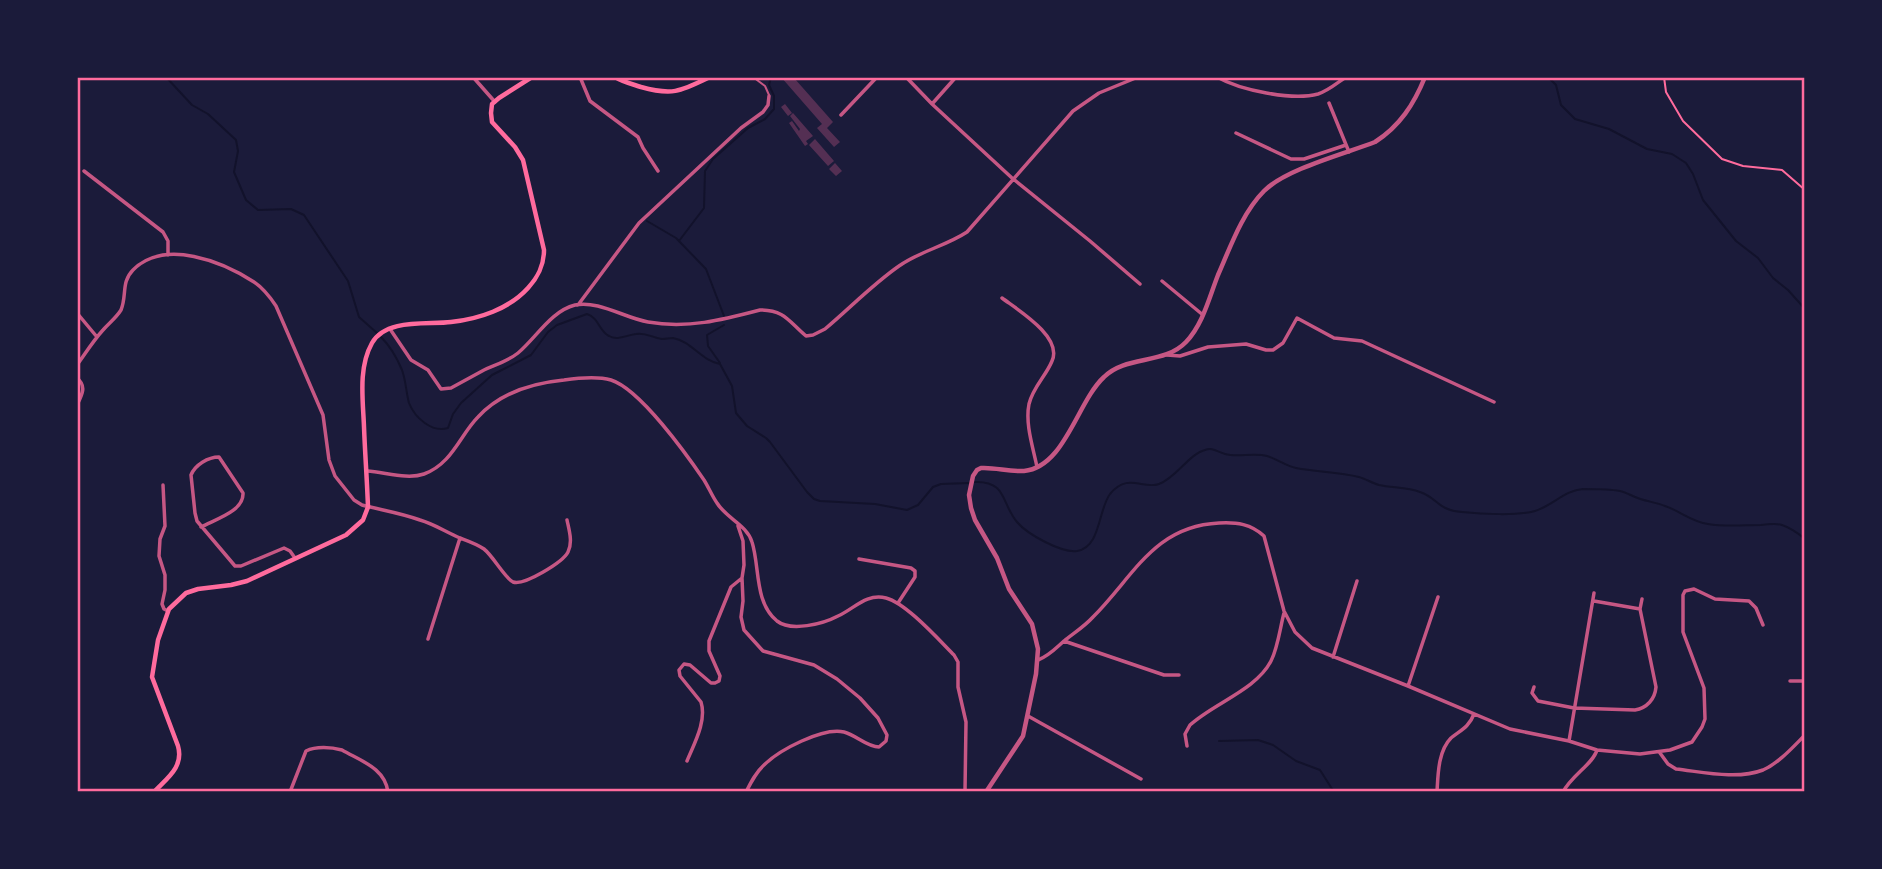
<svg xmlns="http://www.w3.org/2000/svg" width="1882" height="869" font-family="Karla,sans-serif">
<style>
.lines{fill:none;stroke-linecap:round;stroke-linejoin:round}
.stream{stroke:#12122b;stroke-width:2}
.building{fill:#542f53}
.path{stroke:#ff6b9d;stroke-width:2}
.service{stroke:#c65784;stroke-width:2}
.minor{stroke:#c65784;stroke-width:3.5}
.tertiary{stroke:#c65784;stroke-width:4.5}
.secondary{stroke:#ff6b9d;stroke-width:4.5}
.neatline{fill:none;stroke:#ff6b9d;stroke-width:2.5}
</style>
<rect width="100%" height="100%" fill="#1b1b3a"/>
<g class="lines">
<!-- stream -->
<path class="stream" d="M166,77L192,105L208,114L236,140L238,151L234,172L246,200L258,210L291,209L304,215L348,281L359,317L377,333
M1548,77L1556,85L1561,105L1575,119L1609,129L1647,149L1672,154L1686,163L1693,174L1703,200L1736,241L1758,258L1773,278L1788,290L1805,309
M647,221L676,238L706,269L724,316
M679,241L704,208L705,171L713,159L748,128L765,119L774,109V96L769,85L771,77
M381,337C390,346 397,358 402,370C406,381 406,392 409,403C415,418 432,433 448,428L453,414L461,403L492,375L531,355L548,332L557,325L587,314C599,318 599,331 609,336C617,341 627,335 636,334C646,332 652,338 662,339C666,339 669,338 673,338C691,341 702,361 720,364L732,386L736,413L747,426L766,438L770,442L807,492L814,499L820,501L875,504L907,510L918,505L933,487L941,484L969,483
M720,363L708,346L707,335L724,325
M975,482C1007,481 1001,503 1017,522C1027,534 1061,553 1077,551C1101,547 1098,510 1110,494C1128,472 1143,490 1159,484C1176,478 1189,454 1205,450C1213,447 1217,452 1225,454C1238,458 1253,452 1267,456C1277,459 1286,466 1296,468C1317,472 1338,472 1359,477C1366,479 1372,483 1379,485C1392,488 1407,487 1420,492C1438,498 1437,510 1462,512C1481,514 1518,516 1535,511C1552,506 1565,490 1583,489C1594,489 1609,489 1620,491C1625,492 1630,495 1635,497C1644,501 1655,502 1665,506C1680,511 1692,522 1708,524C1725,527 1744,525 1761,525C1768,524 1776,523 1782,525C1791,528 1798,533 1805,539
M1219,741L1258,740L1273,745L1296,761L1320,770L1334,792"/>
</g>
<!-- building -->
<path class="building" d="M781,77H797L795,79L833,122L827,128L840,142L834,147L817,128L822,124Z
M785,104L792,113L788,116L781,107Z
M793,113L813,136L806,141L808,144L805,146L789,123L792,121L799,131L800,129L790,116Z
M815,139L834,161L828,166L809,145Z
M835,163L842,171L836,176L829,169Z"/>
<g class="lines">
<!-- path -->
<path class="path" d="M1664,77L1666,92L1683,121L1722,159L1743,166L1782,170L1805,190"/>
<!-- service -->
<path class="service" d="M753,77L765,86L769,95
M721,79L729,77"/>
<!-- minor -->
<path class="minor" d="M473,77L495,102
M580,77L590,101L638,137L643,148L658,171
M906,77L932,104L1012,178L1090,241L1140,284
M1217,77C1240,90 1292,101 1318,94C1328,91 1337,83 1346,77
M1329,103L1349,152
M932,104L956,77
M841,115L877,77
M1236,133L1291,159H1304L1346,145
M84,171L163,232L168,241V255
M1162,281L1203,315
M1002,298C1018,310 1063,337 1052,361C1046,376 1033,387 1029,404C1025,424 1033,447 1037,467
M578,305L639,223L741,128L763,112L768,105L769,96
M77,313L97,337
M390,329L411,360L428,370L441,389L451,388C462,382 473,376 484,370C495,365 508,361 518,353C536,338 551,311 575,305C598,300 625,318 648,322C687,329 722,320 760,310C785,310 789,322 806,336L813,335L825,329C850,308 873,284 899,266C920,251 946,246 967,232L1073,111L1099,93L1138,77
M1167,355L1180,356L1208,347L1246,344L1266,350H1273L1283,343L1297,318L1334,338L1362,341L1494,402
M77,365C85,354 93,341 103,330C109,323 116,318 121,310C127,296 121,282 133,270C165,238 223,262 254,282C263,288 270,297 276,306L323,415L329,460L335,476L354,500L362,505C381,510 401,513 420,520C434,524 446,532 460,538C468,541 477,544 484,549C493,556 505,578 513,582C524,586 563,562 568,552C573,542 569,530 567,520
M77,378C87,386 82,395 77,405
M367,471C385,472 407,480 424,474C452,464 460,435 478,417C500,393 533,383 564,380C578,378 597,376 611,380C640,389 687,455 704,480C709,488 712,496 717,503C726,518 747,525 752,542C760,567 754,602 777,621C791,632 823,624 838,616C854,609 866,593 886,598C906,603 939,640 954,655L958,662V687L966,722L965,792
M163,485L165,526L160,539L159,556L165,575V590L162,604L164,609L168,611
M738,526L743,541L744,565L742,578L743,601L741,617L744,630L763,651L814,665L837,679L860,698L878,718L887,735L886,741L879,747C867,747 856,735 844,732C823,727 779,750 764,765C756,772 751,782 746,792
M201,527C216,519 244,511 243,493L219,457C208,457 195,465 191,475L195,513L197,521L235,566H241L284,548L290,551L295,558
M859,559L911,568L915,571V577L898,603
M1594,601L1640,609
M428,639L460,538
M1064,641L1164,675H1179
M1333,657L1357,581
M1038,660C1049,656 1056,648 1064,641C1074,633 1085,626 1093,617C1134,576 1154,526 1219,523C1237,522 1251,524 1264,536L1284,611L1295,632L1312,648L1408,686L1510,729L1569,741L1597,750L1640,754L1670,750L1692,742L1702,727L1705,719L1704,688L1683,632V595L1685,591L1694,589L1715,599L1749,601L1756,608L1763,625
M1790,681H1805
M1408,686L1438,597
M1534,687L1532,693L1538,701L1574,708L1635,710C1647,708 1655,699 1656,687L1640,609L1642,599
M1028,716L1141,779
M1569,741L1594,593
M1187,746L1185,734L1190,725C1214,703 1256,690 1271,661C1278,647 1280,628 1284,613
M1660,753L1668,764L1676,769C1703,772 1737,780 1763,770C1779,763 1793,747 1805,735
M687,761C694,744 707,721 701,702L680,676L679,670L684,664L690,665L711,683H715L719,681L720,676L709,651V641L731,587L742,578
M290,792L306,751C316,746 331,747 342,750C361,761 385,768 388,792
M1437,792C1438,775 1438,751 1451,738C1461,730 1469,727 1474,714
M1563,792C1572,775 1593,764 1597,750"/>
<!-- tertiary -->
<path class="tertiary" d="M986,792L1023,736L1036,674L1038,649L1032,624L1009,589L997,558L975,520L971,508L969,495L973,476L977,470L981,468C995,467 1009,472 1024,471C1065,467 1077,402 1104,377C1126,355 1164,365 1186,342C1203,324 1209,298 1218,275C1230,248 1242,213 1264,191C1286,169 1344,154 1375,142C1400,126 1414,104 1425,77"/>
<!-- secondary -->
<path class="secondary" d="M615,77C623,82 632,84 641,87C673,96 681,91 710,77
M154,792C167,778 184,767 178,746L152,677L158,640L169,609L186,593L198,589L231,585L247,581L346,535L363,520L368,507C367,480 365,453 364,427C363,400 358,368 372,343C386,318 428,325 451,322C479,319 509,309 528,288C538,277 544,266 544,250L523,160L515,147L492,122L491,113L492,104L499,98L532,77"/>
</g>
<!-- border -->
<rect width="1882" height="869" fill="none" stroke="#1b1b3a" stroke-width="158"/>
<rect x="79" y="79" width="1724" height="711" class="neatline"/>
</svg>
